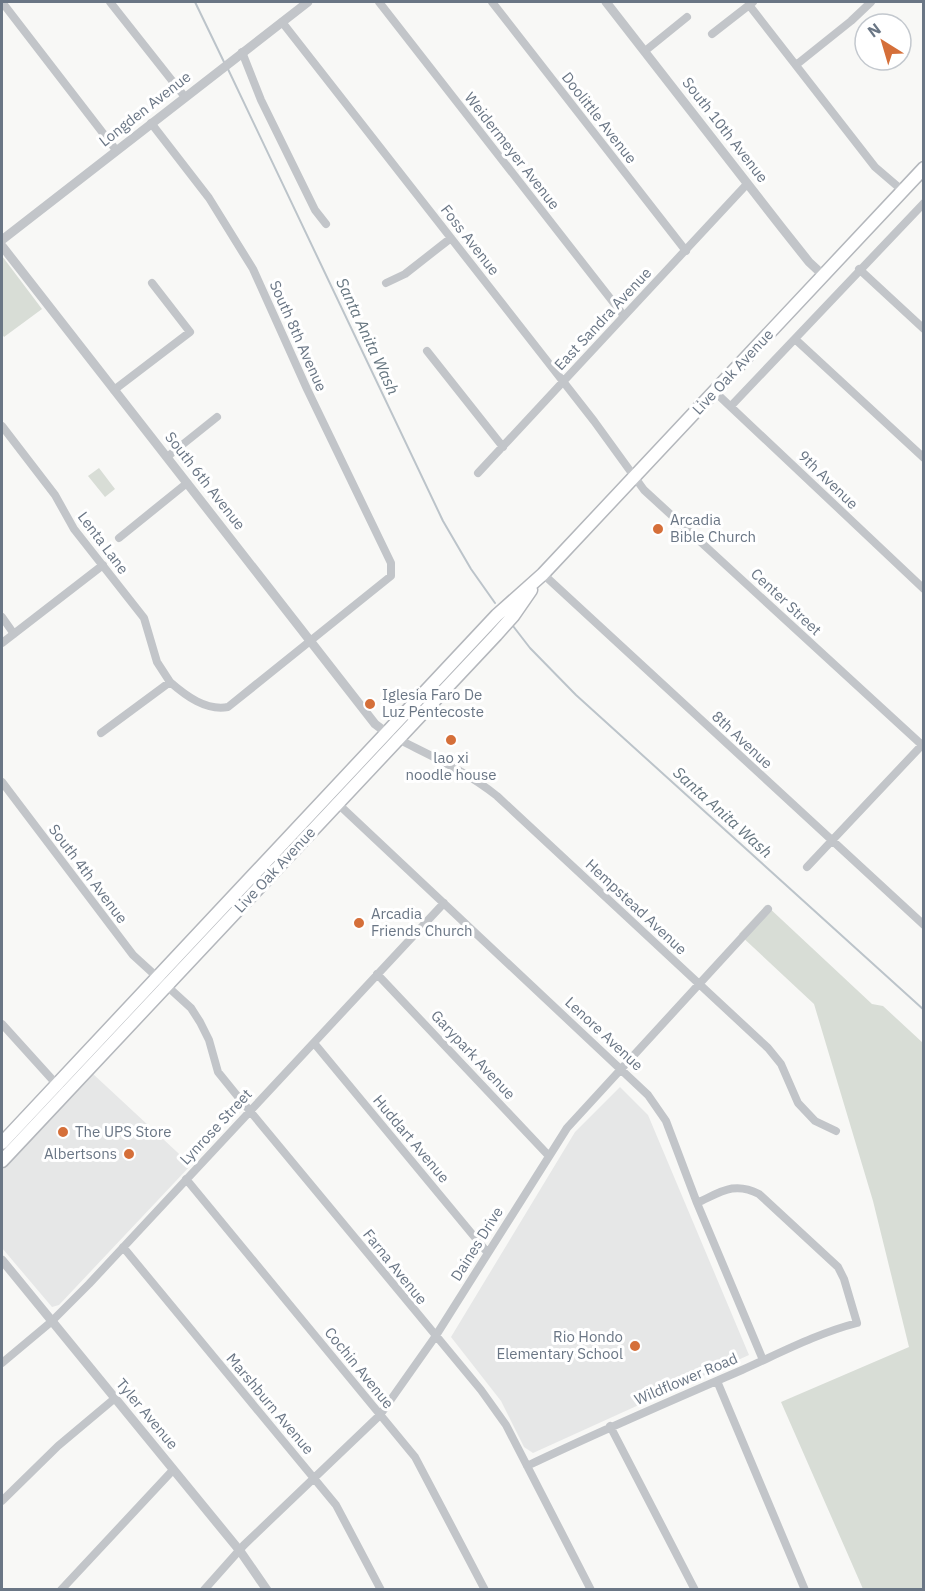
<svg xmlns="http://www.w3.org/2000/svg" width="925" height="1591" font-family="'IBM Plex Sans',sans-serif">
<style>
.built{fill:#e6e7e7}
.green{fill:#d8ddd6}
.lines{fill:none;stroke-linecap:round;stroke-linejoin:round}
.stream{stroke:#bcc4ca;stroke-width:2}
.primary-casing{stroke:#b4b7bc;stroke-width:15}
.minor{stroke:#c2c5c9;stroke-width:8}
.tertiary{stroke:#c2c5c9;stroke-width:9}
.primary{stroke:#fff;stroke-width:12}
.poi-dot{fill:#d56f39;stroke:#fff;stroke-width:2}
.labels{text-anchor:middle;stroke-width:6;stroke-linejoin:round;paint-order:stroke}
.street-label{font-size:15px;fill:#6a7685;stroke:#fff}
.poi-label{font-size:15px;fill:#6a7685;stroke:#fff;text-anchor:start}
.water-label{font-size:16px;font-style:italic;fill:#667680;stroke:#fff}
</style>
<rect width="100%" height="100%" fill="#f8f8f6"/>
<!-- built -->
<path class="built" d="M92,1073L191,1165L59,1305L52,1307L2,1248V1170Z
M620,1087L648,1115L749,1355L533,1453L524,1447L501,1401L451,1337L575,1132Z"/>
<!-- green -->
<path class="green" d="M2,256L42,309L4,337L2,334Z
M99,468L115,489L105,497L88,476Z
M766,905L872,1004L883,1006L923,1043V1589H863L781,1402L909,1347L873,1201L814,1004L739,934Z"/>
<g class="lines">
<!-- stream -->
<path class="stream" d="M195,2L224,62
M227,67L443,521L471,569L495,603
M513,626L530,648L576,695L924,1010"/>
<defs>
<path id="primary" d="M2,1143L497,615L543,574L924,168
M2,1161L496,635L513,616L531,590"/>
</defs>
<!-- primary casing -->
<use href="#primary" class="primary-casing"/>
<!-- minor -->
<path class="minor" d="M2,2L116,150
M110,2L185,97
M379,2L624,316
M492,2L686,251
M749,5L875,167L903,191
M282,22L594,421L644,490L922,745
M712,34L753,2
M645,51L687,17
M242,52L261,100L315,210L326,224
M796,65L851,21L871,2
M859,269L924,329
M386,283L405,274L451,238
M795,339L924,458
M427,351L503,447
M114,390L190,332L152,283
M715,392L924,589
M731,406L924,203
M2,426L55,495L74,529L144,618L157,662L170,682
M167,457L217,417
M478,473L747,184
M119,538L187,483
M543,574L924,925
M2,617L14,634
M2,643L103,565
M101,733L170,682C186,696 206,711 228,707L391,576V563L307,389L253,269L209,198L151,123
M396,738C431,756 466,771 497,796L768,1048L781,1064L798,1103L815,1121L836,1131
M2,782L133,955L191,1008L200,1022L209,1040L218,1072L235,1093L481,1390L506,1425L591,1590
M336,802L648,1095L666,1121L697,1203L763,1360
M807,867L923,744
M377,974L548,1155
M2,1024L59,1087
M314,1043L487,1252
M186,1179L415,1457L485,1590
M123,1247L336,1505L381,1590
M2,1363L51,1322L89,1284L444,903
M717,1381L805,1590
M610,1426L695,1590
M527,1466C598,1432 670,1401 742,1370C780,1353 818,1333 857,1323L844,1279L838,1267L759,1194C734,1181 721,1192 697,1203
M2,1501L58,1446L114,1399
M61,1590L173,1470
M204,1590L244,1545L380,1415L435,1337L567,1128L768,909"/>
<!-- tertiary -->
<path class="tertiary" d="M606,2L782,228L809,262L823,275
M2,240L308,2
M2,246L375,724L387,733
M2,1260L240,1551L267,1590"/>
<!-- primary -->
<use href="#primary" class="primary"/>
</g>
<!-- markers -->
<g class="poi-dot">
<circle cx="658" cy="529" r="6"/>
<circle cx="370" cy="704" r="6"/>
<circle cx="451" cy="740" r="6"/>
<circle cx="359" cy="923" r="6"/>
<circle cx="63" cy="1132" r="6"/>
<circle cx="129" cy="1154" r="6"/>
<circle cx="635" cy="1346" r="6"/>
</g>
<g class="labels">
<!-- street labels -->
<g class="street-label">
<text transform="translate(145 109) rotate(-38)" y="5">Longden Avenue</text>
<text transform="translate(599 118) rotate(52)" y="5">Doolittle Avenue</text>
<text transform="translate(725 130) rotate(52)" y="5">South 10th Avenue</text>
<text transform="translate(512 151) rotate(52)" y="5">Weidermeyer Avenue</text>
<text transform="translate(470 240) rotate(52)" y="5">Foss Avenue</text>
<text transform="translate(603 319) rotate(-47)" y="5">East Sandra Avenue</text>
<text transform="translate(298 336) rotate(66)" y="5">South 8th Avenue</text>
<text transform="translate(733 372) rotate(-47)" y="5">Live Oak Avenue</text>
<text transform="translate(828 480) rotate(44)" y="5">9th Avenue</text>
<text transform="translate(205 481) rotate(52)" y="5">South 6th Avenue</text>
<text transform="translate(103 543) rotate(53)" y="5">Lenta Lane</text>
<text transform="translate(786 602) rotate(43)" y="5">Center Street</text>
<text transform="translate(742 740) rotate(43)" y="5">8th Avenue</text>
<text transform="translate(275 870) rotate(-47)" y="5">Live Oak Avenue</text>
<text transform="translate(88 874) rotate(53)" y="5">South 4th Avenue</text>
<text transform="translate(636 907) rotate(43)" y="5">Hempstead Avenue</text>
<text transform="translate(604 1034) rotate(43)" y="5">Lenore Avenue</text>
<text transform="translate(473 1055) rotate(47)" y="5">Garypark Avenue</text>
<text transform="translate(216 1127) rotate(-47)" y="5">Lynrose Street</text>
<text transform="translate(411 1139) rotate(50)" y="5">Huddart Avenue</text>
<text transform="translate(477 1244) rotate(-58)" y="5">Daines Drive</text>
<text transform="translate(395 1267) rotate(51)" y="5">Farna Avenue</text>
<text transform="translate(359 1368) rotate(51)" y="5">Cochin Avenue</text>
<text transform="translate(686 1379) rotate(-23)" y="5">Wildflower Road</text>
<text transform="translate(270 1404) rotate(50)" y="5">Marshburn Avenue</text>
<text transform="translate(147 1414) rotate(50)" y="5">Tyler Avenue</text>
</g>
<!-- poi labels -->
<g class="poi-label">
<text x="670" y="525">Arcadia<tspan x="670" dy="17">Bible Church</tspan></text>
<text x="382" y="700">Iglesia Faro De<tspan x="382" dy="17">Luz Pentecoste</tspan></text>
<text x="451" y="763" text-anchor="middle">lao xi<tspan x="451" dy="17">noodle house</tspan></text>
<text x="371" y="919">Arcadia<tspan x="371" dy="17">Friends Church</tspan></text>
<text x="75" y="1137">The UPS Store</text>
<text x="117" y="1159" text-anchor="end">Albertsons</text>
<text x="623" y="1342" text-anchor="end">Rio Hondo<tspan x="623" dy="17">Elementary School</tspan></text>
</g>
<!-- water labels -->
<g class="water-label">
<text transform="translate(368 336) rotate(65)" y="6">Santa Anita Wash</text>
<text transform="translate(723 812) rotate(42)" y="6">Santa Anita Wash</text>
</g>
</g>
<!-- border -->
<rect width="925" height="1591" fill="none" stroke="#6a7685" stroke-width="6"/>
<!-- north arrow -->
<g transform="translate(883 42) rotate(323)"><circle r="28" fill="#ffffff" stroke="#c3c8ce" stroke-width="1.5"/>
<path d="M0-4.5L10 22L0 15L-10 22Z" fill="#d56f39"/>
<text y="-9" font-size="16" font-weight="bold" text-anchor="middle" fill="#6a7685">N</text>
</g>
</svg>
